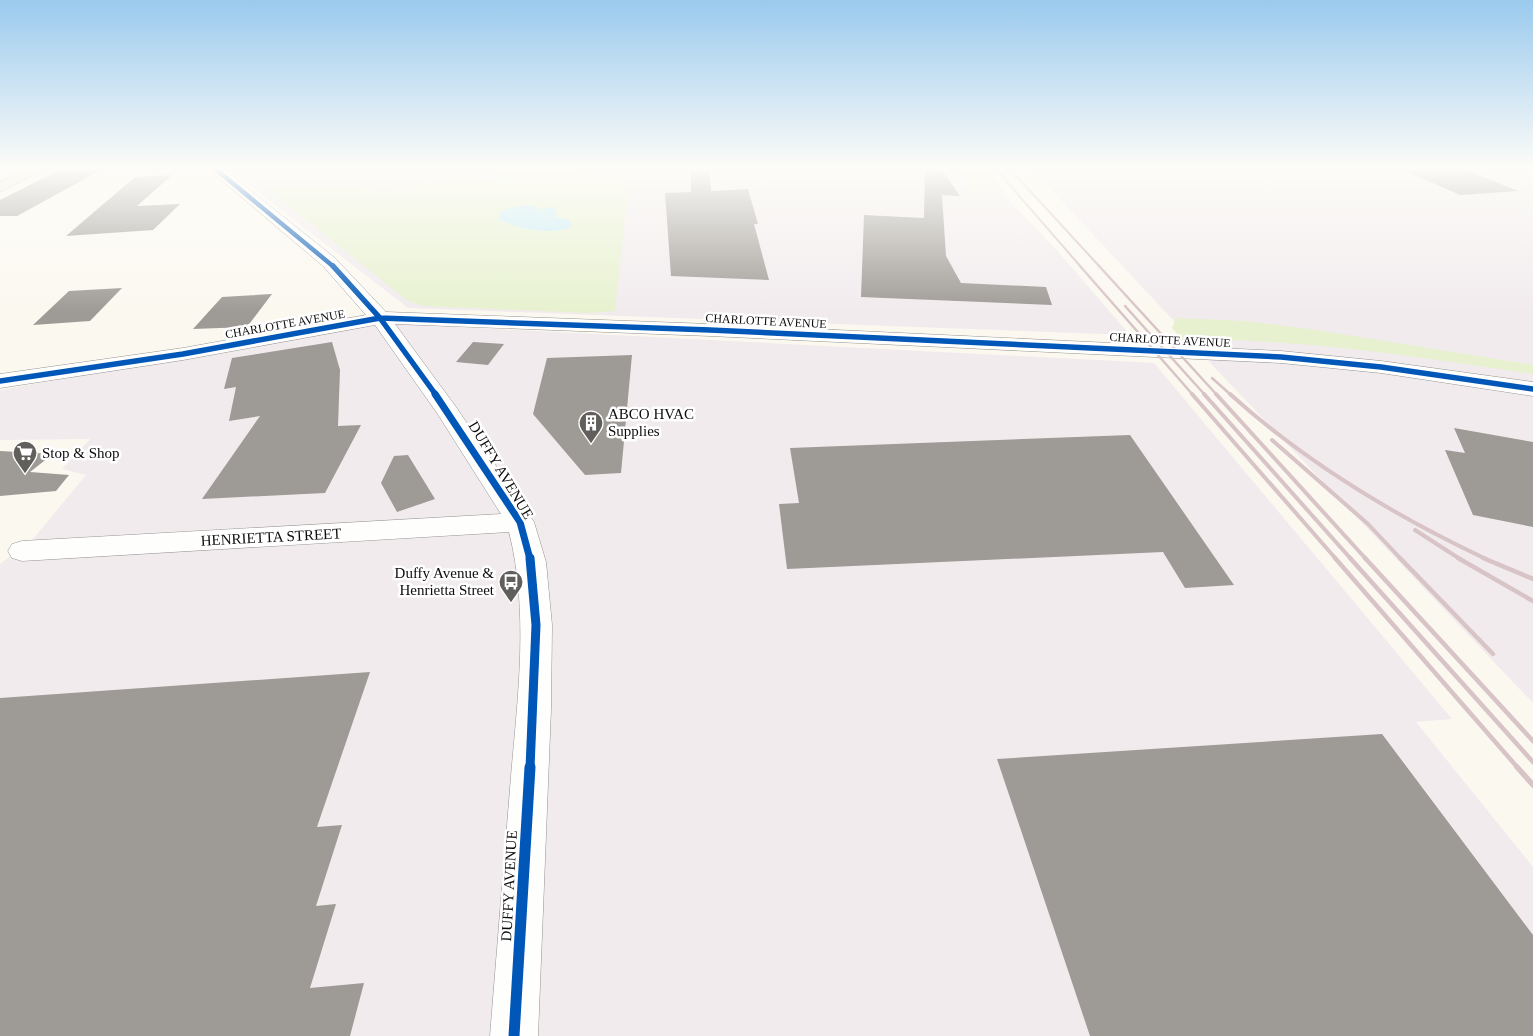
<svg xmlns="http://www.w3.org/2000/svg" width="1533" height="1036" font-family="'Times New Roman',serif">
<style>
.industrial{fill:#f1ebee}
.green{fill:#e7f1cf}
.water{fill:#c5ebf6}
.building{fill:#9e9a96}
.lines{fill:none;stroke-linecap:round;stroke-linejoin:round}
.minor-casing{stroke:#94928f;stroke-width:1}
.major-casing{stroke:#81807c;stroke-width:1}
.minor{fill:#fefefd;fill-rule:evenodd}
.major{fill:#ede4d7;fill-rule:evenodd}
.rail-far4{stroke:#d8c3c6;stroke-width:2}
.rail-far3{stroke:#d8c3c6;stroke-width:2.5}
.rail-far2{stroke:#d8c3c6;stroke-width:4}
.rail-far1{stroke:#d8c3c6;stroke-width:4.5}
.rail{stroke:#d8c3c6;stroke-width:5.5}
.cycleway-far4-casing{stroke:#fff;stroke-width:6}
.cycleway-far3-casing{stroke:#fff;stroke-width:8}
.cycleway-far2-casing{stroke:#fff;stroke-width:10}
.cycleway-far1-casing{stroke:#fff;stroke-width:12}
.cycleway-casing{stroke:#fff;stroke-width:14}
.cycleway-far4{stroke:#0057b8;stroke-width:4.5}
.cycleway-far3{stroke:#0057b8;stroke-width:5.5}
.cycleway-far2{stroke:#0057b8;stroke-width:7}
.cycleway-far1{stroke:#0057b8;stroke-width:9}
.cycleway{stroke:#0057b8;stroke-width:11}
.labels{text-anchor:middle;stroke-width:5;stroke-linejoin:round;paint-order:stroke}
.far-street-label{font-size:12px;fill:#0c0c0c;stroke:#fff}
.poi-label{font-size:15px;fill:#0c0c0c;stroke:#fff;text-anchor:start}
.street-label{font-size:15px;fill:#0c0c0c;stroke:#fff}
</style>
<rect width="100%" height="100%" fill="#fbf8f0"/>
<!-- industrial -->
<path class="industrial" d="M226,167H983L1004,191L1002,193L1054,247L1130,335L408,308Z
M1030,167H1533V703L1214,367L1188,336Z
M381,323L1154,363L1452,719L1416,722L1533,867V1036H0V564L34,538L86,475L62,469L90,439L0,440V390Z"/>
<!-- green -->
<path class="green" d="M401,167L623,176L627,198L615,311L589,313L423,306L408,301L266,188L489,182L495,172Z
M958,167H984L1005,192L972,190Z
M1176,318L1245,321L1310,329L1533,365V374C1417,357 1299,338 1182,340L1172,328Z"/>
<!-- water -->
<path class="water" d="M531,205L541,210L555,206L556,217L570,220L572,227C552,235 517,230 499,219L500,212L517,206Z"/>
<!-- building -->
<path class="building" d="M691,167H709L711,191L748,189L758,224H754L769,280L671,276L665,193L691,192Z
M925,167H940L960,196L942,195L946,256L961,283L1046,287L1052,305L861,297L864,215L924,218Z
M1397,167H1459L1518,191L1460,195Z
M59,170H101L17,216H0V200Z
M172,175L137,206L180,204L153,230L66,236L135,177Z
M122,288L90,321L33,325L69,291Z
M272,294L247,327L193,329L222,297Z
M332,342L340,370L338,426L361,425L325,493L202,499L260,416L229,421L236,387L224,389L232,358Z
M473,342L504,344L488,365L456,362Z
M632,355L621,473L585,475L533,414L547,358Z
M1454,428L1533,442V527L1473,515L1445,450L1465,453Z
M1130,435L1234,585L1185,588L1163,552L787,569L779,504L799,503L790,448Z
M0,451L53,454L30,472L69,475L56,491L0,496Z
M408,455L435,499L397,512L381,483L394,456Z
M370,672L317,827L342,825L316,906L336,904L310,988L364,983L350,1036H0V698Z
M1382,734L1533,935V1036H1090L997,759Z"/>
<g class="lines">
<defs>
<path id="minor" d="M206,167H221L335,258L386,312L710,324L1281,351L1381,361L1533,382V396L1381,373L1281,363L710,336L395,324L456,407L534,522L546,562L552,625L551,709L538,1036H490C497,949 504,863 511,776C518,695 529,611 509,532L22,561L12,558L8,551L12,544L22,541L501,514L437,413L375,325L183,360L0,388V374L183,348L366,315L323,266Z"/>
<path id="major" d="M32,167H49L0,192V182Z"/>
</defs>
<!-- minor casing -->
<use href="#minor" class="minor-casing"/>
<!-- major casing -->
<use href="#major" class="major-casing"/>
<!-- minor -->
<use href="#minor" class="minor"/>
<!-- major -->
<use href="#major" class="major"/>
<!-- rail-far4 -->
<path class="rail-far4" d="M994,167L1081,267
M1008,167L1100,267"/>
<!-- rail-far3 -->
<path class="rail-far3" d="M1080,266L1193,395
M1099,266L1217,395
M1125,306L1205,395
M1212,378L1231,395"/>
<!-- rail-far2 -->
<path class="rail-far2" d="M1192,394L1336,559
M1204,394L1351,559
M1216,394L1366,559
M1230,394C1306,463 1393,515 1486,559
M1272,440L1368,524L1401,559
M1415,530L1460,559"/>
<!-- rail-far1 -->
<path class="rail-far1" d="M1335,558L1518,768
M1350,558L1533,762
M1365,558L1533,741
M1400,558L1493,654
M1458,558L1533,601
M1483,558L1533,579"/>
<!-- rail -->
<path class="rail" d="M1517,767L1533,785"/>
<defs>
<path id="cycleway-far4" d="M213,167L334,267"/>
<path id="cycleway-far3" d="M333,266L380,318L436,395
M0,381L183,354L380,318L710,330L1281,357L1381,367L1533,389"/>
<path id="cycleway-far2" d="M435,394L520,522L530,559"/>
<path id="cycleway-far1" d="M530,558L536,625L530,768"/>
<path id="cycleway" d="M514,1036L530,767"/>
</defs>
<!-- cycleway-far4 casing -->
<use href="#cycleway-far4" class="cycleway-far4-casing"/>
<!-- cycleway-far3 casing -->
<use href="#cycleway-far3" class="cycleway-far3-casing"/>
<!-- cycleway-far2 casing -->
<use href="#cycleway-far2" class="cycleway-far2-casing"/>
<!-- cycleway-far1 casing -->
<use href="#cycleway-far1" class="cycleway-far1-casing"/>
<!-- cycleway casing -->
<use href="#cycleway" class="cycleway-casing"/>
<!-- cycleway-far4 -->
<use href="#cycleway-far4" class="cycleway-far4"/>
<!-- cycleway-far3 -->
<use href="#cycleway-far3" class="cycleway-far3"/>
<!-- cycleway-far2 -->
<use href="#cycleway-far2" class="cycleway-far2"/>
<!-- cycleway-far1 -->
<use href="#cycleway-far1" class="cycleway-far1"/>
<!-- cycleway -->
<use href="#cycleway" class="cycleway"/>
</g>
<!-- sky -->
<linearGradient id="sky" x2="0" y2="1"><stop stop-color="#9acaee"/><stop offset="0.54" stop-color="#fdfcf8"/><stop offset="1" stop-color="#fdfcf8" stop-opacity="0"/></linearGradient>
<rect width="1533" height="312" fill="url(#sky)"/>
<!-- icons -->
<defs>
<symbol id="building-pin" viewBox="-11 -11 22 30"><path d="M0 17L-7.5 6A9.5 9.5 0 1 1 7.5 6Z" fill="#605f5c" stroke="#fff"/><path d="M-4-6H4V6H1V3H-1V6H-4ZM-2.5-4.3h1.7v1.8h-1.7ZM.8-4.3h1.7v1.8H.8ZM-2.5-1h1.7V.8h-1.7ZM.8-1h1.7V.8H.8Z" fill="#fff"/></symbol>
<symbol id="supermarket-pin" viewBox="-11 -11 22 30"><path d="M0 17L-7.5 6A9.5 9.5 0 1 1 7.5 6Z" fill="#605f5c" stroke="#fff"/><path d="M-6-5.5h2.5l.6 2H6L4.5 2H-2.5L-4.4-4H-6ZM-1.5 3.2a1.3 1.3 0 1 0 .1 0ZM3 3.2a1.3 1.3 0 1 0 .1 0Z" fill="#fff"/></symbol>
<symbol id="bus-pin" viewBox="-11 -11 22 30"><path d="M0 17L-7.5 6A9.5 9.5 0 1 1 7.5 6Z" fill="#605f5c" stroke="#fff"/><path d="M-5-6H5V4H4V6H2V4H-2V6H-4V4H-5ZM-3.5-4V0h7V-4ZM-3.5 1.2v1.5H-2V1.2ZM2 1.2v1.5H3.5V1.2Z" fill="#fff"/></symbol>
</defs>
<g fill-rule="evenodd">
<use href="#building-pin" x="577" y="409" width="28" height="38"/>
<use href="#supermarket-pin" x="11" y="439" width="28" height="38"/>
<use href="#bus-pin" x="497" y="568" width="28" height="38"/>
</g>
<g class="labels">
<!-- far-street labels -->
<g class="far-street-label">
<text transform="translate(766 321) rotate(3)" y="4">CHARLOTTE AVENUE</text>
<text transform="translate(285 324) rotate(-10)" y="4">CHARLOTTE AVENUE</text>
<text transform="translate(1170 340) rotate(3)" y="4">CHARLOTTE AVENUE</text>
</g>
<!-- poi labels -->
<g class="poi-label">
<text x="608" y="419">ABCO HVAC<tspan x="608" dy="17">Supplies</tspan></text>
<text x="42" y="458">Stop &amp; Shop</text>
<text x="494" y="578" text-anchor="end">Duffy Avenue &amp;<tspan x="494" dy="17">Henrietta Street</tspan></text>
</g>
<!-- street labels -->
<g class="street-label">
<text transform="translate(501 470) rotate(59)" y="5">DUFFY AVENUE</text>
<text transform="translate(271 537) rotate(-3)" y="5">HENRIETTA STREET</text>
<text transform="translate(509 886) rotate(-87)" y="5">DUFFY AVENUE</text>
</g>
</g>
</svg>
